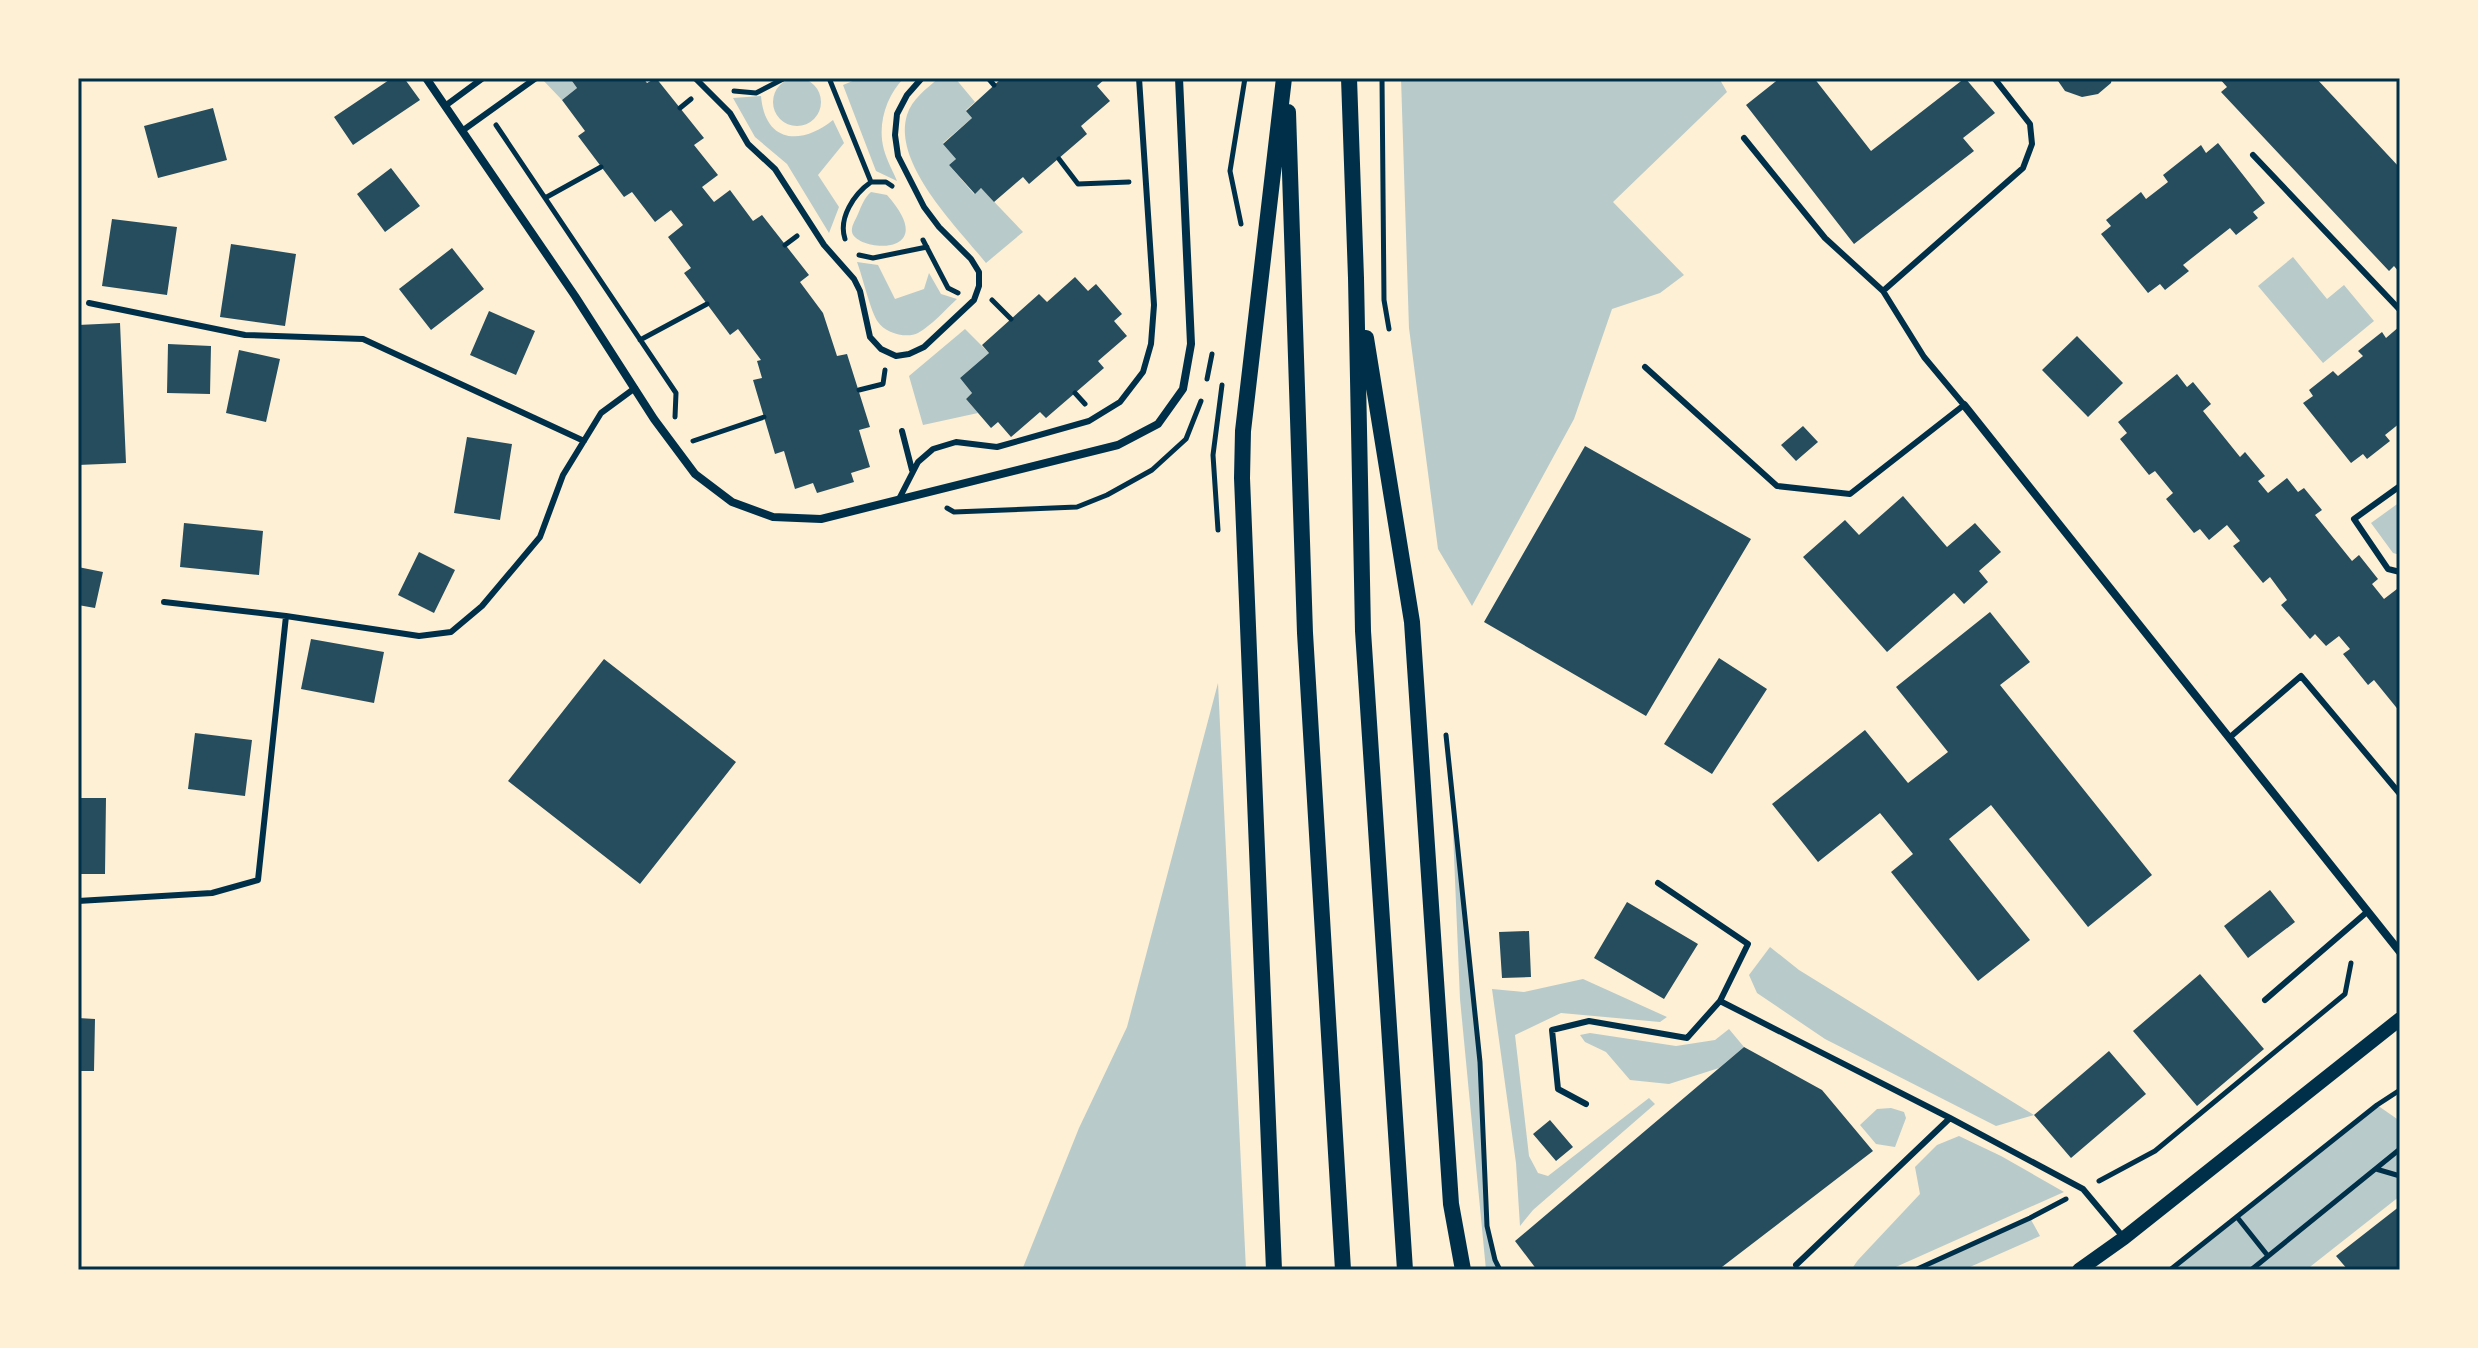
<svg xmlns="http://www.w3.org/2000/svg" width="2478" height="1348" font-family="Georgia,serif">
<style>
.green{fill:#b9caca}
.building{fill:#264d5e}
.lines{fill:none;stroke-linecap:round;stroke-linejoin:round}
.path{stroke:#003049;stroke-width:5}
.service{stroke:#003049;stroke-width:6}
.minor{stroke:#003049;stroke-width:8}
.tertiary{stroke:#003049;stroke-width:14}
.secondary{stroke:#003049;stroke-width:16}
.neatline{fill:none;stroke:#003049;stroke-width:3}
</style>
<rect width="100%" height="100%" fill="#fdf0d5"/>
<!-- green -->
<path class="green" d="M541,78H576L572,81L577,88L562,100Z
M860,78H904C886,96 877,125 884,150C887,161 893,171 897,181L876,171L843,85Z
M939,78H955L975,102L966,110L972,118L943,143L956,159L949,165L974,194L981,188L1023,232L986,263C958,228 892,164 907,115C912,99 926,89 939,78Z
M1401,78H1719L1727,92L1613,202L1684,275L1660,293L1612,309L1574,419L1472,606L1438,549L1409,328Z
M773 102a24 24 0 1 1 48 0a24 24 0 1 1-48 0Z
M761,96C765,143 801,146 833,120L844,143L818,175L839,207L829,233L787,164L755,137L733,98Z
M871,192L887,195C943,258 856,252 852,232C851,226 856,219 858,214C862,205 864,198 871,192Z
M2293,257L2327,299L2344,285L2374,321L2323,363L2258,286Z
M857,262L878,265L895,299L924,289L929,273L941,294L957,299C945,310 932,325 918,333C907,339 885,333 878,322C871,313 862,275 857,262Z
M965,329L989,353L960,378L972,393L966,399L978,413L923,425L909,376Z
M2400,502V555L2393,553L2371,523Z
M1218,683L1246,1270H1022L1079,1128L1127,1027Z
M1451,784L1480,1062L1487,1226L1500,1270H1486L1460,999Z
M1770,947L1799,970L2034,1115L1996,1126L1825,1039L1757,993L1749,975Z
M1583,979L1667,1017L1660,1022L1561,1013L1515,1035L1529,1156L1538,1173L1548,1176L1649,1098L1655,1104L1533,1210L1520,1226L1516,1163L1492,989L1524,992Z
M1729,1029L1744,1047L1719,1068L1669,1084L1630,1080L1606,1052L1585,1042L1580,1035L1590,1033L1676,1046L1715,1040Z
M2377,1105L2400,1121V1196L2306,1270H2170Z
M1891,1108L1904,1112L1906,1118L1895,1147L1876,1144L1860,1125L1877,1109Z
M1959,1136L2001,1156L2064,1192L1889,1270H1851L1858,1260L1920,1194L1915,1167L1937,1145Z
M2030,1218L2040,1236L1963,1270H1912Z"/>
<!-- building -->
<path class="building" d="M392,78H404L420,100L353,145L334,117Z
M576,78H643L647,83L656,78L704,138L694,145L718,175L702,187L714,202L730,190L753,221L762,215L809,275L800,282L823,313L837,356L847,354L870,427L859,430L870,467L851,473L854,482L817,493L813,483L795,489L784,451L775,454L753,380L762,378L757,361L761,360L738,329L730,335L684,273L691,268L668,237L683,225L671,210L655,222L632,192L624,197L578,136L585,131L562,100L577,88L572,81Z
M1002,78H1106L1097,86L1110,101L1081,126L1087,134L1029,184L1023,177L994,202L981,188L975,194L949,165L956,159L943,144L972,118L966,111Z
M1780,78H1814L1871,151L1965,78L1995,113L1963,138L1974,151L1854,244L1746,105Z
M2056,78H2112L2111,83L2098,94L2082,97L2065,91Z
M2219,78H2316L2400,168V273L2394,266L2389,271L2221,92L2227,87Z
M213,108L227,160L158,178L144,126Z
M2218,143L2265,203L2253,212L2258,218L2236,235L2230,228L2183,265L2189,271L2165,290L2160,284L2148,293L2101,234L2111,226L2106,220L2141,192L2146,199L2168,182L2163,175L2201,145L2206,153Z
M391,168L420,206L385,232L357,194Z
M112,219L177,227L167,295L102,286Z
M231,244L296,254L285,326L220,317Z
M452,248L484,289L431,330L399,289Z
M1075,277L1088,291L1096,284L1122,314L1114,321L1127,336L1098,361L1104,368L1046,418L1040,412L1011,437L998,422L991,428L966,399L972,393L960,378L989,353L982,345L1039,294L1047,302Z
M489,311L535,331L516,375L470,355Z
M120,323L126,463L78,465V325Z
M2400,326V423L2385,435L2390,441L2367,459L2363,454L2351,463L2303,403L2313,396L2309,390L2333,371L2338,376L2363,356L2358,351L2382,332L2386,338Z
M2077,336L2123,383L2088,417L2042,370Z
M168,344L211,346L210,394L167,393Z
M239,350L280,359L266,422L226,413Z
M2177,374L2187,387L2193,382L2211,404L2203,411L2240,457L2245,452L2265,476L2258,481L2268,493L2287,478L2298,492L2304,488L2322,510L2315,515L2352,561L2359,555L2378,579L2372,584L2384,599L2397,589L2400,593V712L2374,680L2368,685L2343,654L2350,649L2339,636L2326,646L2315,634L2310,639L2281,605L2287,600L2270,577L2263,583L2233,546L2240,541L2227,525L2209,540L2200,529L2194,533L2166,499L2173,493L2155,471L2149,475L2120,439L2127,433L2118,422Z
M1803,426L1818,442L1796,461L1781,445Z
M467,437L512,444L500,520L454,513Z
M1585,446L1751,539L1646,716L1484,622Z
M1903,496L1947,547L1975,523L2001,552L1979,571L1988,582L1964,604L1954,593L1887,652L1803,557L1845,520L1859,535Z
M184,523L263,531L259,575L180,567Z
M419,552L455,570L434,613L398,595Z
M78,567L103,572L95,608L78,605Z
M1990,612L2030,662L2000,685L2152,875L2088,927L1991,805L1949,839L2030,940L1978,981L1891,872L1913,854L1880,813L1818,862L1772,804L1865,730L1908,783L1948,752L1896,687Z
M311,639L384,652L374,703L301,689Z
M1719,658L1767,689L1712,774L1664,744Z
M604,659L736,762L640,884L508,781Z
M195,733L252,740L245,796L188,789Z
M78,798H106L105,874H78Z
M2270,890L2295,922L2248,958L2224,926Z
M1627,902L1698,944L1664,999L1594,958Z
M1529,931L1531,977L1502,978L1499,932Z
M2200,974L2264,1049L2197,1106L2133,1031Z
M78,1018L95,1019L94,1071H78Z
M1744,1047L1822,1090L1873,1151L1718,1270H1537L1515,1241Z
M2109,1051L2146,1094L2071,1158L2034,1115Z
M1550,1120L1573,1147L1556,1161L1533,1134Z
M2400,1206V1270H2348L2336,1256Z"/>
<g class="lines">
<!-- path -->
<path class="path" d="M829,78L871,182H886L892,186
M988,78L994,85
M1382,78L1384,300L1389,329
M734,91L756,93L785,78
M680,108L691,99
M496,125L676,393L675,417
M1059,159L1078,184L1129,182
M545,198L601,167
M1241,224L1230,171L1245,78
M845,239C838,218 854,194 871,182
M923,240L948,288L958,293
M785,245L797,236
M859,255L873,258L927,247
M992,300L1011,319
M640,340L707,304
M1207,379L1212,354
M859,390L883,384L885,370
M1075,393L1085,404
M693,441L764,417
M947,508L954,512L1077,507L1107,495L1152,470L1186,439L1201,401
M1218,530L1213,455L1222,385
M1446,735L1480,1062L1487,1226L1495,1260L1500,1270
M2376,1169L2400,1176
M2099,1181L2155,1151L2345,994L2351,963
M2237,1217L2268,1256
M1915,1270L2030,1218L2066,1199
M2170,1270L2377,1105L2400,1090
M2251,1270L2400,1149"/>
<!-- service -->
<path class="service" d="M695,78L730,113L748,144L775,169L824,245L854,279L860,291L870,337L881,349L896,356L909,354L924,347L974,300L979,286V272L971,259L939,227L924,207L898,156L895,135L897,114L907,95L922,78
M445,106L483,78
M462,131L536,78
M2253,155L2400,310
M1883,291L2023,168L2032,144L2030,124L1994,78
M89,303L245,335L363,339L584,441
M1645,367L1777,486L1850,494L1964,405L1924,357L1883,291L1825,238L1744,138
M902,431L912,470
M2400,486L2354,519L2388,569L2400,572
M899,499L918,462L933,449L956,442L997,447L1089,421L1120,402L1143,372L1151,344L1154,305L1139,78
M164,602L286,616L419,636L451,632L482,606L540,537L563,475L601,413L635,388
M2229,738L2301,676L2400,794
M1658,883L1748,944L1720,1001L1950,1118L2083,1189L2124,1238
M78,901L212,893L258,880L286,616
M2265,1000L2367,912
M1586,1104L1558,1089L1552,1030L1589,1021L1687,1038L1720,1001
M1796,1265L1950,1118"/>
<!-- minor -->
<path class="minor" d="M426,78L575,296L654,419L695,474L732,502L773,517L821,519L1118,445L1158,424L1183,389L1191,344L1179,78
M1964,405L2400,952"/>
<!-- tertiary -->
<path class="tertiary" d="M2079,1270L2124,1238L2400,1019"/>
<!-- secondary -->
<path class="secondary" d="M1349,78L1356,278L1363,631L1405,1270
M1288,112L1305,633L1343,1270
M1366,338L1412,622L1451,1204L1463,1270
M1274,1270L1242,478L1243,431L1284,78"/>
</g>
<!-- border -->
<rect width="2478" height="1348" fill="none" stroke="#fdf0d5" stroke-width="160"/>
<rect x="80" y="80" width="2318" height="1188" class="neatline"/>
</svg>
